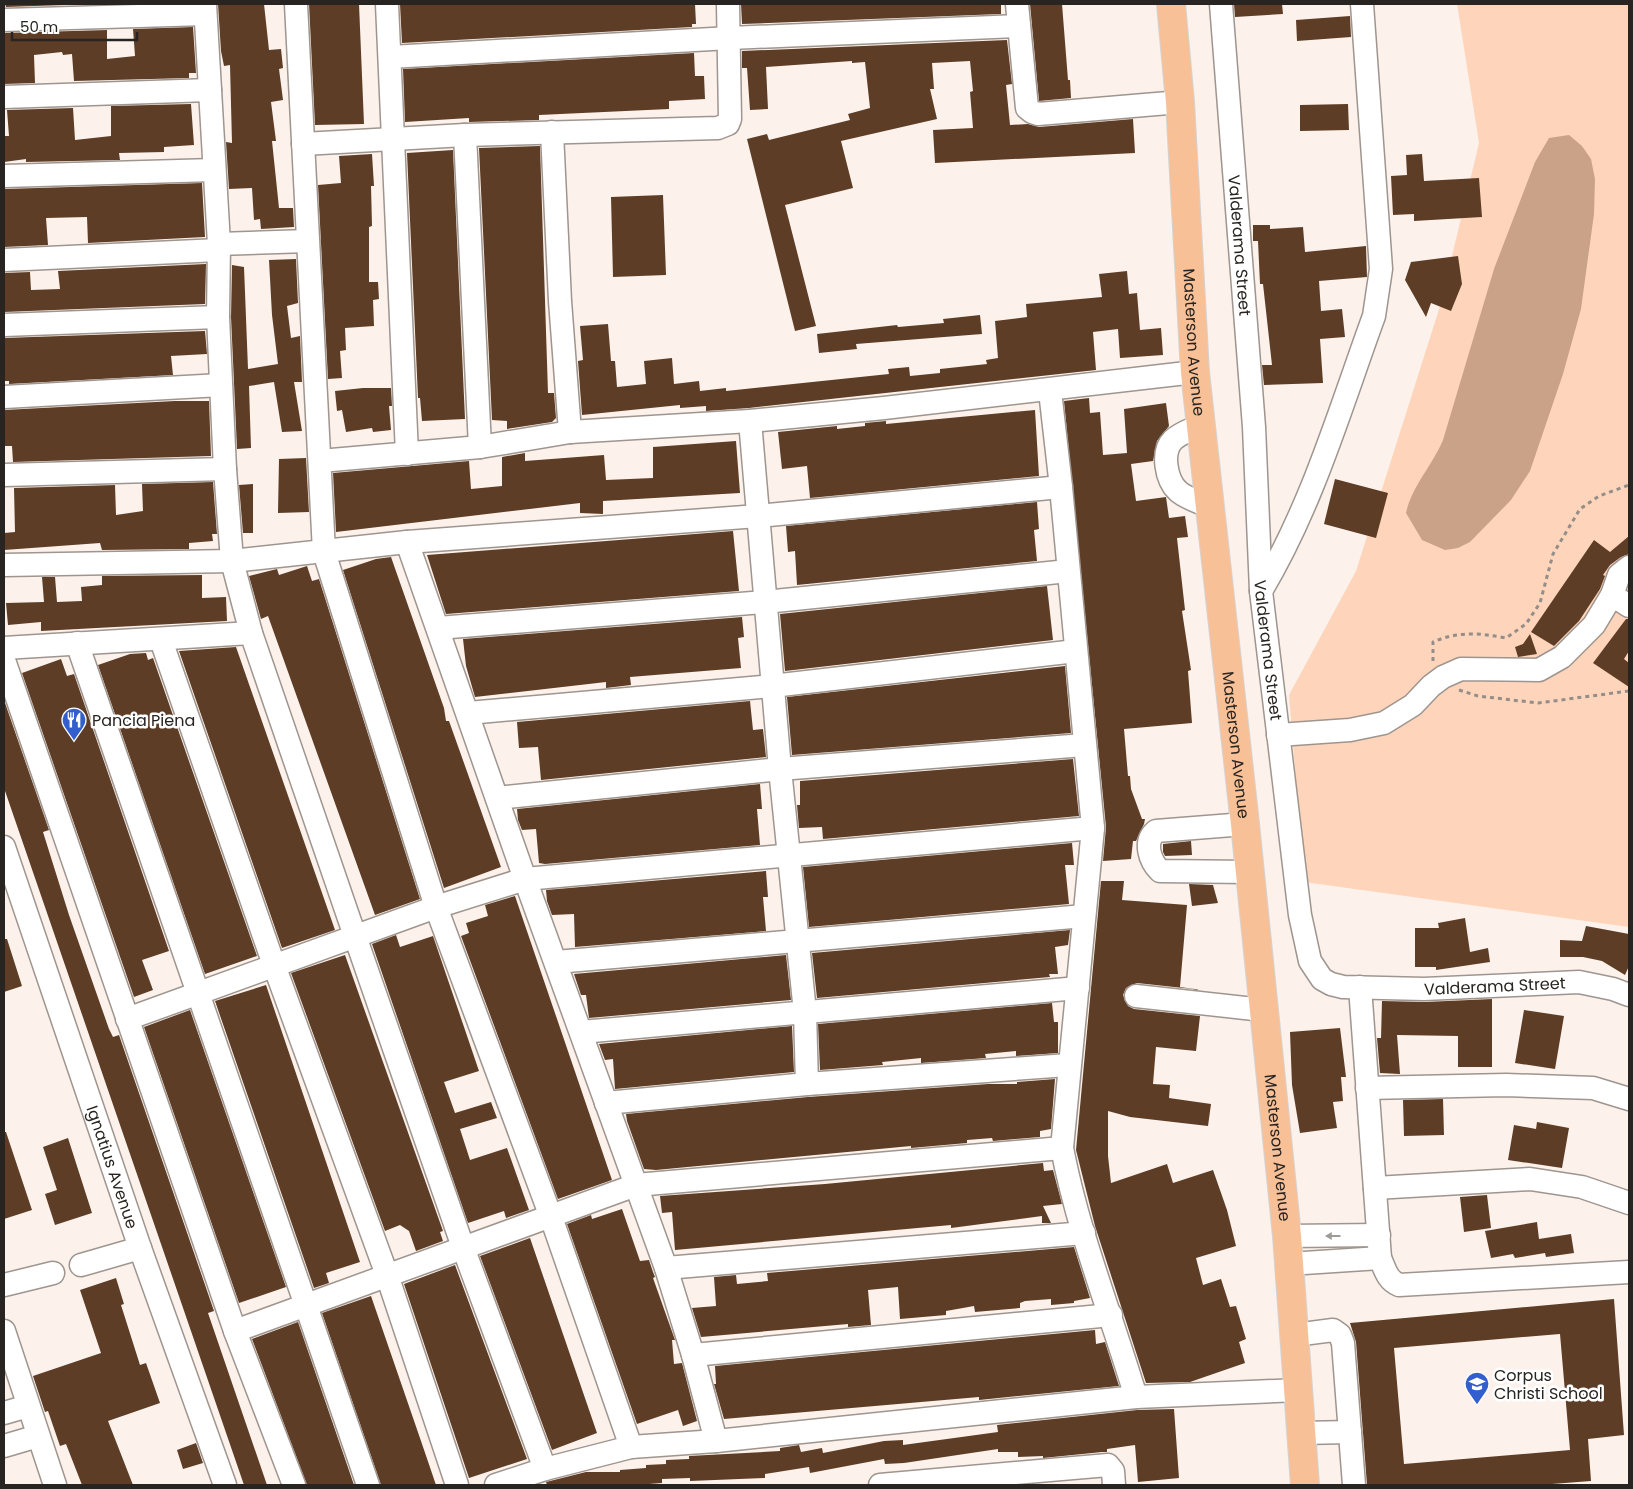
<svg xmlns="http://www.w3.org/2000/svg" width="1633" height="1489" font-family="Poppins,sans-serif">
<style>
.green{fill:#fed5bb}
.water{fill:#c9a288}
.building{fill:#5e3d26;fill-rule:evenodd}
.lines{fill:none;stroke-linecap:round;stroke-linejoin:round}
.minor-casing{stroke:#9e958f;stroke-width:25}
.major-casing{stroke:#d4d3d3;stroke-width:30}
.path{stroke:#948d88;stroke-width:3;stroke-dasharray:4 4;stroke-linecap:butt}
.minor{stroke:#fff;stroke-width:22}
.major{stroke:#f8c097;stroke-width:28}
.oneway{fill:#9e9c9b}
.labels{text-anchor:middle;stroke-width:5;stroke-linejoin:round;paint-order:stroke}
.street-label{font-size:16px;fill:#272421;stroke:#fff}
.poi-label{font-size:16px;fill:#272421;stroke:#fff;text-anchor:start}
</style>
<rect width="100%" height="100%" fill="#fcf2eb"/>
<!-- green -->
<path class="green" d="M1457,4H1629V927L1304,882L1289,695L1356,571L1440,306L1479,143Z"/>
<!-- water -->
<path class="water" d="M1569,135L1582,146L1591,159L1595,179L1594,214L1581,309L1563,374L1530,471L1511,500L1470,542L1458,548L1445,550L1422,540L1406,513C1412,486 1432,466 1443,440L1494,269L1535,162L1549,138Z"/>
<!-- building -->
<path class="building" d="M5,4H94L6,7Z
M218,4H264L269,50L281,49L283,68L279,69L283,100L271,102L276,141H272L279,208H293L294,227L261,229L260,219L254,220L252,188L229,189L226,142L232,143L230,65L224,66L221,51Z
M309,4H359L364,124L315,125Z
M400,4H695L696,24H692V27L402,43Z
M741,4H1001V14L742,24Z
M1030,4H1062L1068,80H1070L1071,98L1039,101Z
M1234,4H1282L1283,14L1235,17Z
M1350,16L1351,37L1297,41L1296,20Z
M193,27L196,73H189V78L74,81L72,54L63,55L62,52L34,55L35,83L4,84V33L107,30V59L135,56L133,29Z
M1007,40L1012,84L1006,85L1010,125L1028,124L1039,127L1133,119L1135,153L935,163L933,130L973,128L970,92L973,91L970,61L932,63L934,89H930L937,119L841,141L853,188L785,205L816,326L795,331L747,139L767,134L769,140L850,120L848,114L870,108L865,62L852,63V61L766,67L768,109L750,110L747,68H742V51Z
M694,53L695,76H704L705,99L669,101V109L539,115V120L469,122V118L405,122L403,69Z
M191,104L194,145L164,147V152L119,153L120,160L26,162V159L4,162V136H9L7,110L73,108L75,140L111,136V106Z
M1348,104L1349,130L1300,131V105Z
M540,146L548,393H554L556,418L552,422L507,429V421L492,420L479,148Z
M453,150L465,419L422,421L420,398H418L407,153Z
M372,154L374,186H371L372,226L369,227V282H378L379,299L373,300L374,326L345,328L346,350L340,351L342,378L328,379L318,185L341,183L339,156Z
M1422,154L1424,181L1479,178L1482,217L1414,221V214L1393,215L1391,176L1407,175L1406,155Z
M202,183L205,237L88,243L87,217L46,218L48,245L4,247V189Z
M663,195L666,275L613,277L611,197Z
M1253,225H1270V229L1303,227L1305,252L1366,246L1367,277L1319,281L1321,311L1342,309L1345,337L1320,339L1323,383L1264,385L1262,365H1272L1263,284H1260L1258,241H1253Z
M1458,256L1462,284L1451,311L1431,303L1426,317L1405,280L1411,262Z
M296,259L298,303L287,306L291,338L300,336L302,382H294L302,431L282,432L274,382L249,386L251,448L237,449L231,317L232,265L244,267L248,369L278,364L272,315L269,260Z
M206,264L205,304L4,312V273L30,272L31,290L60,289L58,271Z
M1127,271L1129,294L1137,293L1140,330L1161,328L1163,355L1120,358L1118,329L1093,332L1096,370L749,408L706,411V406L680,408V405L582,415L578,361L583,360L580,326L608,324L611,361H615L617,387L646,384L644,361L672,358L674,384L699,381L700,391L726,388V391L889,374L888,369L909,367L910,376L940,373V369L987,364L986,360L998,358L995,321L1027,317L1026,304L1102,297L1099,274Z
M980,315L982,334L856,344L857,349L819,353L817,334L897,325L898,327L944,323L943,319Z
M205,331L207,354L171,356L173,375L9,384V381H4V338Z
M363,388H391L392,406H389L391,430L373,432L372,428L346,432L342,410L337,411L335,391Z
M1089,398L1090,413L1100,412L1103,455L1127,453L1124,409L1166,403L1169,426L1157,441L1153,461L1131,464L1136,501L1166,497L1169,518L1185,516L1188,537L1177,538L1185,610L1182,611L1191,670L1188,671L1192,723L1124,729L1128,776H1130L1131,789L1142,819H1145L1144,824L1136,841H1133L1131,859L1103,861L1106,827L1064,401Z
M175,401H209L211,456L13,462L12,446H4V410Z
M1035,410L1039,476L810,498L807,466L782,469L778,432L837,426V429L865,426V423L886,421V424Z
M736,441L740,493L603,501V514L580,513V503L336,532L333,473L469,461L471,489L502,486V457L525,453V461L604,455L606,480L653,478V447Z
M306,458L309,512L278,513L279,459Z
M1335,479L1388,493L1376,538L1324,524Z
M213,482L217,534H212L213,541L189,543V549L102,550L100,543L4,550V533L15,532L14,488L115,485L116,515L143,511L142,484Z
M253,484V533H243L239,485Z
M1037,502L1039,529L1034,530L1037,561L797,585L795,551L788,552L786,526Z
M733,531L739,591L446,614L427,555Z
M1629,536V554L1621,557L1610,565L1603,575L1605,576L1600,589L1579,621L1554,646L1531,632L1594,540L1610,552Z
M391,557L444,708L446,721H449L501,867L444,888L343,570L376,559Z
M307,566L312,581L319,579L420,899L375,915L268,616L261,619L249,576L277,569L279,575Z
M202,575V598L226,597L227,621L41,631V622L8,625L6,603L44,602L42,577H55L57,602L82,601L81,587L102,585V576Z
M1047,586L1053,640L785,671L780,614Z
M742,617L744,637L738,638L741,668L630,677L631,685L606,688V682L475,697L466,666L463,639Z
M1626,619H1629V651L1624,659L1629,663V687L1593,663Z
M1530,634L1537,654L1518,657L1515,647L1523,644Z
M236,647L335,930L282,948L179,651Z
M130,654L146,653L148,660L153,658L257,956L205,974L98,665Z
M61,659L67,676L74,674L169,951L142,960L153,990L134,997L22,673Z
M1065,666L1071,733L792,755L787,697Z
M4,700L49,830L43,832L69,915L109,1029L113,1037L119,1035L214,1311L208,1313L267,1485H244L4,788Z
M750,701L753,730L763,729L766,757L541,780L538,747L519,748L517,722Z
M1073,759L1079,816L823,839L822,827L799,828L797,805H800V781Z
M760,784L762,809H757L760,845L545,864L539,863L536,829L522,830L518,820L517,809Z
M1191,841L1192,855L1165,856L1163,852V844Z
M1072,843L1074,865H1065L1069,904L809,927L803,867Z
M766,871L768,897H763L766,931L575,947L574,914L552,915L547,901L546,890Z
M1101,881H1124L1122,900L1187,905L1180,987L1202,990L1137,983L1126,988L1123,995L1128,1006L1134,1009L1200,1016L1196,1051L1156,1047L1153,1084L1170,1085L1169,1098L1211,1104L1208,1126L1130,1117L1108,1111V1156L1111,1183L1167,1164L1173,1183L1213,1170L1227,1210L1236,1246L1196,1258L1203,1285L1221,1279L1230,1307L1236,1306L1246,1339L1239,1342L1245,1363L1190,1382L1146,1383L1095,1226L1076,1150Z
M1189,884L1213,885L1218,903L1192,906Z
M515,896L612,1180L558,1199L461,936L469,933L466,923L488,916L485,905Z
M1465,918L1470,952L1488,948L1490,962L1436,970V967H1415V928H1439L1438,923Z
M1586,926L1629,934V966L1625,975L1602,961L1583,957H1560V940L1582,941Z
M1070,930L1068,945L1055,947L1058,974H1049L1050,977L817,998L812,953Z
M396,935L400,947L433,936L479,1071L444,1082L455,1113L491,1102L497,1118L460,1129L470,1160L507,1148L529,1210L506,1218L504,1211L468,1223L372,944Z
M4,939H7L22,986L4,992Z
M345,955L443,1231L440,1232L443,1241L416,1251L409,1231L400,1225L385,1231L291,973Z
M786,955L791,1000L589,1018L586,995H581L574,974Z
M266,985L360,1262L326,1273L329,1283L314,1288L215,1001Z
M1492,999V1067H1458V1036L1397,1035L1400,1074L1380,1073L1377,1038H1381L1382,1001L1425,1002Z
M1052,1003L1054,1022H1058V1053L1016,1056V1051L985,1054L986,1058L921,1063V1058L882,1062L883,1065L820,1070L818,1024Z
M190,1010L286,1287L239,1303L144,1027Z
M1524,1010L1564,1016L1555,1069L1515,1063Z
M792,1026L794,1072L615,1089L613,1059L605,1060L599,1044Z
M1340,1028L1346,1077H1341L1343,1101L1333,1102L1337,1128L1300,1133L1292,1085L1290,1032Z
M1055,1079L1051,1129L1040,1131V1137L993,1141L992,1138L967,1140V1143L911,1148V1146L656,1170L644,1169L627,1121L626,1114L808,1097L988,1084H1017V1082Z
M1443,1099L1444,1135L1404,1136L1403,1100Z
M1537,1122L1569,1128L1562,1168L1508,1160L1514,1125L1536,1129Z
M4,1132H6L32,1210L4,1219Z
M68,1138L92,1213L55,1225L45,1194L57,1190L43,1147Z
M1043,1163L1044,1171L1053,1170L1062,1204L1043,1206L1051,1223H1042V1216L951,1228V1225L675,1250L672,1212L662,1213L660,1196L825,1184Z
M1487,1195L1491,1228L1464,1232L1460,1197Z
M622,1209L640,1261L649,1260L653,1272L655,1277L653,1278L675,1340H672L674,1364L682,1363L697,1421L683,1426L678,1410L637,1424L567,1224L591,1215L592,1219Z
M1537,1222L1539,1239L1571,1234L1574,1253L1546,1257L1545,1253L1515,1258L1513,1254L1491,1258L1485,1231Z
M530,1238L597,1433L552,1450L480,1256Z
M1074,1247L1090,1298L1074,1301V1303L1051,1305V1299L1025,1301L1020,1303V1308L975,1312L974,1306L946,1311V1315L900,1319L898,1287L868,1290L871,1325L848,1327V1324L701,1337L692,1308L716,1306L714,1277L736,1275L737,1284L768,1281L767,1273Z
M455,1265L527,1459L469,1478L404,1284Z
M116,1278L124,1304L121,1305L140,1365L146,1363L160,1403L108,1421L133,1485H82L66,1444L60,1446L48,1411L45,1412L33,1376L101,1353L80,1290Z
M371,1296L421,1441L436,1485H381L322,1313Z
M1614,1299L1624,1435L1588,1439L1591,1481L1539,1485H1367L1356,1342L1350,1323ZM1560,1334L1570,1450L1404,1464L1394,1348Z
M298,1322L354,1485H307L252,1339Z
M1095,1330L1096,1344L1105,1342L1119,1386L979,1400V1397L724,1419L714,1384H716L715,1366Z
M1174,1409L1179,1478L1138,1482L1135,1445L1107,1449V1452H1102L1043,1458V1456L1018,1457V1452H998V1449L904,1463L885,1464L884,1459L810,1473L809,1467L765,1474V1478L690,1481V1478L662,1479V1483L636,1485H547L546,1482L586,1472H620V1470L646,1468V1465L666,1464V1460L689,1459V1456L780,1451V1448L799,1445L801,1452L822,1448L823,1453L884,1441L903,1440V1445L998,1432L997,1425L1137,1410Z
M196,1443L203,1463L183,1469L177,1450Z"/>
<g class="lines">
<defs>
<g id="minor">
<path d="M205,4L219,244L218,317L225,469L232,561L251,633L355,936L464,1250L545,1469"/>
<path d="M296,4L324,552L436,907L551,1217L631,1447"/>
<path d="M387,4L407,454"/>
<path d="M1017,4L1027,108L1032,112L1038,114L1180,102"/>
<path id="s1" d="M1221,4L1254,427L1261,591L1300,915L1310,961L1322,979L1331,984L1343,987L1424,989L1579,982L1613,989L1629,995"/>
<path d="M4,20L205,14"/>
<path d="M390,57L730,38L1019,26"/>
<path d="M4,97L210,90"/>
<path d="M552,132L560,301L570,432"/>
<path d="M465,135L480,447"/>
<path d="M303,144L465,135L718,128L728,124L730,119L728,4"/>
<path d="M4,176L214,170"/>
<path d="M219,244L308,241"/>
<path d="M4,260L219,250"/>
<path d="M4,325L218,317"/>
<path d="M1050,391L1061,487L1093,828L1062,1148C1078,1232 1111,1314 1136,1397"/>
<path d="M4,397L221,385"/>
<path d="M750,421L780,769L805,1012L807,1084"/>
<path d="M1201,425C1193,429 1180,433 1173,440C1161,452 1166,480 1178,491C1185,498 1200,502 1210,507"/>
<path d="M320,461L480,447L570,432L750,421L884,408L1195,372"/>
<path d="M4,475L225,469"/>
<path d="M407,542L525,879L666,1268L693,1355L716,1441"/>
<path d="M4,565L232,561L407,542L758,516L1061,487"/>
<path d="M1261,591C1312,506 1340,409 1374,316L1381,269L1362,4"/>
<path d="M1612,595L1629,606"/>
<path d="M438,628L765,602L1068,571"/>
<path d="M161,640L274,965L387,1275L457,1485"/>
<path d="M77,643L368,1485"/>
<path d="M4,648L251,633"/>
<path d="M4,660L235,1331L294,1485"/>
<path d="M468,713L772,686L1076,651"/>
<path d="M1278,735L1350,730L1384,723L1413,705L1431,686L1443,677L1461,669L1539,670L1562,657L1594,625L1612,595L1619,575L1629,567"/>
<path d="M497,798L780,769L1084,745"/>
<path d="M1245,824L1156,831C1143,842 1150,861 1160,871L1249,872"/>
<path id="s2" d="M4,847L140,1248L225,1485"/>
<path d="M556,962L1084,916"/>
<path d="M1360,987L1380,1258C1385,1269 1387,1280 1399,1285L1629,1272"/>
<path d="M1136,996L1263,1010"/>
<path d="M127,1019L436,907L525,879L1093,828"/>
<path d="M581,1032L1078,988"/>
<path d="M1367,1088L1506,1085L1593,1088L1629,1099"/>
<path d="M606,1103L807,1084L1068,1065"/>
<path d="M1375,1188L1530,1179L1582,1187L1629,1203"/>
<path d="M1287,1236L1379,1235"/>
<path d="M1289,1264L1380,1258"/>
<path d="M81,1265L140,1248"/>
<path d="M666,1268L1084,1233"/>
<path d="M4,1285L53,1273"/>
<path d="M4,1331L55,1485"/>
<path d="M235,1331L636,1185L1062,1148"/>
<path d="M1295,1335L1333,1330L1340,1335L1343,1343L1354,1485"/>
<path d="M693,1355L1111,1315"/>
<path d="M4,1413L28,1406"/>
<path d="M1301,1433L1350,1432"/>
<path d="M4,1446L38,1436"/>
<path d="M496,1485L545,1469L631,1447L716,1441L1136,1397L1298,1390"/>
<path d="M880,1485L1108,1465L1113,1471L1114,1485"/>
</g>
<g id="major">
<path id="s3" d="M1171,4L1180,102L1195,372L1245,824L1287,1236L1305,1485"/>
</g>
</defs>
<!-- minor casing -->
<use href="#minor" class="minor-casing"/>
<!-- major casing -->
<use href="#major" class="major-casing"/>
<!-- path -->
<path class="path" d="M1433,661V642C1458,631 1480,633 1506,638L1526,624L1540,603L1553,554L1580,509L1599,496L1629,485
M1459,690L1478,696L1538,703L1629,691"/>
<!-- minor -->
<use href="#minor" class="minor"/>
<!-- major -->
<use href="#major" class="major"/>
</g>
<!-- one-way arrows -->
<defs><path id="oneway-solid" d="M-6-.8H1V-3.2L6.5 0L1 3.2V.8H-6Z" transform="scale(1.25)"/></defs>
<use class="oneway" href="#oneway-solid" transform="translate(1333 1236) rotate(180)"/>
<!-- icons -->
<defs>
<symbol id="restaurant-pin" viewBox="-11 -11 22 30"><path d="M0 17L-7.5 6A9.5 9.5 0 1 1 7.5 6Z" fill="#335ece" stroke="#fff"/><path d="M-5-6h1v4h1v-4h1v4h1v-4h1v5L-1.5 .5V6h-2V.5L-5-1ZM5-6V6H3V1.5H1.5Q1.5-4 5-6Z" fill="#fff"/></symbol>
<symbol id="school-pin" viewBox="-11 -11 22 30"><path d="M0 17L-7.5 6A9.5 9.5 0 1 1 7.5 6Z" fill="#335ece" stroke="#fff"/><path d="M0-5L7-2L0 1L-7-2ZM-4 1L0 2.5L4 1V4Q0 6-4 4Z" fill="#fff"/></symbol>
</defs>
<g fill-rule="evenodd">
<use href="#restaurant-pin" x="60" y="706" width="28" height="38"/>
<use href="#school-pin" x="1463" y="1370" width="28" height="38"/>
</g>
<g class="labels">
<!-- street labels -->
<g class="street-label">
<text dy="6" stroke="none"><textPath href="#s1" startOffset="242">Valderama Street</textPath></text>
<text dy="6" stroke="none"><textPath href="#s3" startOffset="339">Masterson Avenue</textPath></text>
<text dy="6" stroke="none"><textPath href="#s1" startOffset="648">Valderama Street</textPath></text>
<text dy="6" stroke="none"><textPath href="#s3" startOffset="744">Masterson Avenue</textPath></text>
<text dy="6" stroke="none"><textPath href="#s1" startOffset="1158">Valderama Street</textPath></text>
<text dy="6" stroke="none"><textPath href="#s3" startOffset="1149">Masterson Avenue</textPath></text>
<text dy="6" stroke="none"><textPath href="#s2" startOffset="338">Ignatius Avenue</textPath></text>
</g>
<!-- poi labels -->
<g class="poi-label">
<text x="92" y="726">Pancia Piena</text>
<text x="1494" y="1381">Corpus<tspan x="1494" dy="18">Christi School</tspan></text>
</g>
</g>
<!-- border -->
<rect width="1633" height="1489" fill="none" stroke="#272421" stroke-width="10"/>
<!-- scale -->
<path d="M12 32v8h125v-8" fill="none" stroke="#272421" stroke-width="2.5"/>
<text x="20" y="32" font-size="15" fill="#272421" stroke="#ffffff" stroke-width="4" paint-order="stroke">50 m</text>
</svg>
